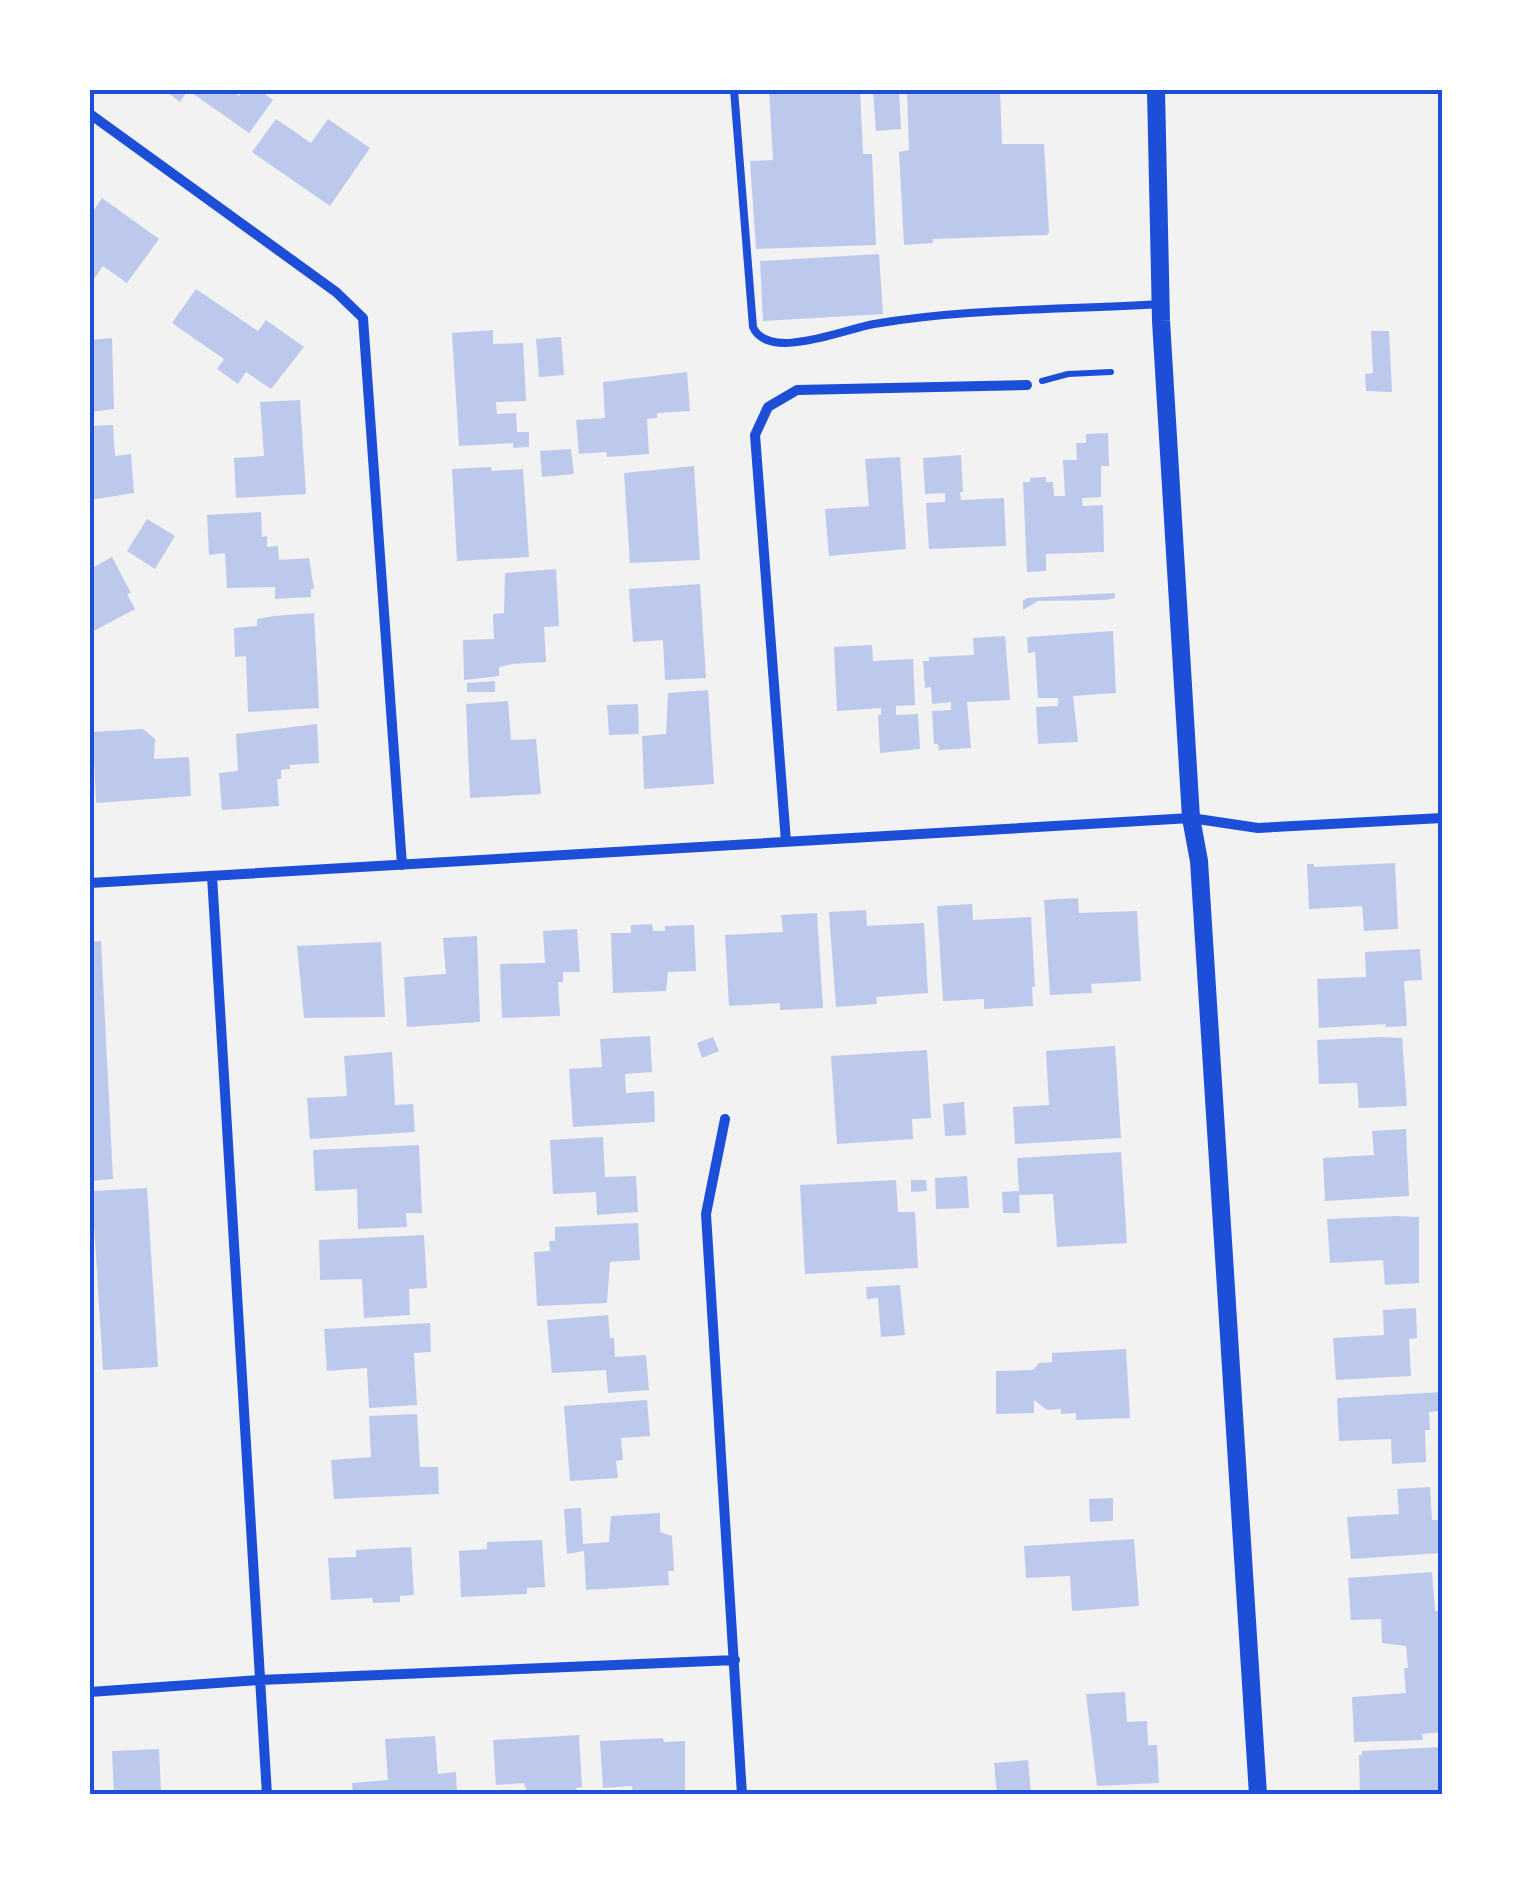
<svg xmlns="http://www.w3.org/2000/svg" width="1532" height="1885" font-family="'IBM Plex Serif',serif">
<style>
.building{fill:#bdc9ec}
.lines{fill:none;stroke-linecap:round;stroke-linejoin:round}
.path{stroke:#1d4ed8;stroke-width:6}
.service{stroke:#1d4ed8;stroke-width:8}
.minor{stroke:#1d4ed8;stroke-width:10}
.tertiary{stroke:#1d4ed8;stroke-width:18}
.neatline{fill:none;stroke:#1d4ed8;stroke-width:4}
</style>
<rect width="100%" height="100%" fill="#f2f2f2"/>
<!-- building -->
<path class="building" d="M164,90H230L239,96L243,90H259L273,100L249,133L188,90L180,102Z
M769,90H860L863,154H872L876,245L756,249L750,161L773,160Z
M873,90H899L901,129L876,131Z
M907,90H1000L1002,144H1044L1049,232L1047,235L933,239V243L904,245L899,152L909,150Z
M276,119L311,143L328,119L370,148L330,206L252,152Z
M102,198L159,239L127,283L103,266L90,285V216Z
M879,254L883,314L763,321L760,261Z
M196,289L258,331L266,320L304,347L271,389L246,372L238,384L217,369L224,359L172,323Z
M493,330V344L523,343L526,401L496,402L497,414L516,413L517,432H529V447L513,448V443L459,446L452,333Z
M1371,331H1389L1392,392L1366,391L1365,374L1373,373Z
M561,337L564,375L539,377L536,339Z
M112,338L114,409L90,412V340Z
M687,372L690,411L657,413V418L647,419L649,454L607,457L606,452L579,454L576,420L605,418L603,382Z
M300,400L306,494L236,498L234,458L264,456L260,402Z
M113,425L115,456L131,454L134,493L90,500V426Z
M1108,433L1109,466H1101V497L1082,498L1083,506L1103,505L1104,552L1046,554V571L1027,572L1023,482H1030V478L1046,477V482H1053L1054,496H1065L1063,460H1077L1076,443H1086V434Z
M571,449L574,474L542,477L540,451Z
M961,455L963,492H960L961,500L1004,498L1006,546L929,549L926,503L945,502V493L925,494L923,458Z
M900,457L906,549L829,556L825,509L869,506L865,459Z
M694,466L700,560L630,563L624,473Z
M491,467L492,471L523,469L529,557L457,561L452,469Z
M261,512L262,537L267,536V547L278,546L279,560L309,558L314,589H311V597L275,599V587L227,588L225,553L209,555L207,515Z
M147,519L175,536L155,569L127,551Z
M112,557L131,593L127,594L135,609L90,633V559L94,567Z
M556,569L559,626L544,627L546,662L512,664L499,667V676L464,680L463,640L494,639L493,614L504,613L505,573Z
M700,584L706,678L665,680L663,640L633,642L629,589Z
M1115,593V598L1106,600L1038,601L1023,610V601L1027,598Z
M314,613L319,708L248,712L246,656L235,657L234,628L257,626V619L274,616Z
M1113,631L1116,693L1073,696L1078,742L1038,744L1036,707L1058,706V698H1038L1035,652L1028,653L1027,637Z
M1005,636L1010,700L967,702L971,748L939,750L938,744H934L932,711L951,710V702L932,704L931,687L925,688L923,661H929V657L974,655L973,638Z
M872,645L873,661L913,659L915,705L896,706V715L918,714L920,749L880,753L878,715H881V708L837,711L834,647Z
M495,681V692H467V683Z
M708,690L714,784L644,789L642,736L666,734L668,693Z
M508,701L511,740L536,739L541,794L470,798L466,704Z
M638,704L639,734L609,735L607,705Z
M317,724L319,763L290,765V769L281,770V779H277L279,806L222,810L219,773L238,771L236,734Z
M143,729L155,739L154,759L189,757L191,796L96,803L93,732Z
M1395,863L1398,929L1364,931L1362,906L1309,909L1307,864H1314V867Z
M1078,898L1079,913L1137,911L1141,981L1091,984L1092,993L1050,995L1044,900Z
M972,904L973,920L1031,917L1035,987H1032L1033,1006L984,1009V999L943,1001L937,906Z
M866,910L867,926L924,923L928,993L876,997L877,1004L836,1007L829,912Z
M817,913L823,1008L780,1010V1003L729,1006L725,935L783,932L781,915Z
M652,924L653,931H665V926L694,925L696,971L668,972L666,991L613,993L611,933H631V925Z
M577,929L580,972H563V982H558L560,1016L502,1018L500,964L545,963L543,931Z
M477,936L480,1022L407,1027L404,977L446,974L443,938Z
M101,941L113,1179L90,1181V942Z
M381,942L385,1017L304,1018L297,946Z
M1420,949L1422,980L1404,981L1407,1026L1385,1027L1386,1024L1319,1028L1317,979L1366,977L1365,952Z
M650,1036L652,1072L625,1074L626,1093L654,1091L655,1122L573,1127L569,1069L602,1067L600,1039Z
M713,1037L719,1051L702,1058L697,1043Z
M1383,1037L1402,1038L1407,1106L1359,1108L1357,1083L1319,1084L1317,1040Z
M1115,1046L1121,1138L1015,1144L1013,1107L1049,1105L1046,1051Z
M927,1050L931,1118L912,1119L913,1139L837,1144L831,1056Z
M392,1052L395,1105L413,1104L415,1132L310,1139L307,1098L347,1096L344,1056Z
M964,1102L966,1135L945,1136L943,1104Z
M1406,1129L1409,1196L1325,1201L1323,1158L1374,1155L1372,1131Z
M603,1137L605,1177L636,1176L638,1212L597,1215L596,1192L553,1194L550,1140Z
M419,1145L422,1213H406L407,1227L358,1229L357,1189L315,1191L313,1150Z
M1121,1152L1127,1243L1057,1247L1053,1194L1019,1195L1020,1213H1003L1002,1192L1019,1191L1017,1158Z
M967,1176L969,1208L936,1209L935,1178Z
M896,1180L898,1212H915L918,1268L805,1274L800,1185Z
M911,1180H926L927,1191L911,1192Z
M147,1188L158,1367L103,1370L92,1191Z
M1396,1216L1419,1217V1283L1385,1285L1383,1260L1330,1263L1327,1219Z
M638,1223L640,1260L610,1262L607,1303L537,1306L534,1252L550,1251L549,1241H555V1227Z
M424,1235L427,1288L409,1289L410,1315L364,1318L362,1279L320,1280L319,1240Z
M900,1285L905,1335L881,1337L878,1298L867,1299L866,1287Z
M1416,1308L1417,1338L1409,1339L1411,1376L1336,1380L1333,1338L1384,1335L1383,1310Z
M608,1315L610,1338H614L615,1357L646,1355L649,1390L608,1393L606,1370L552,1373L547,1320Z
M430,1323L431,1352L414,1353L417,1405L369,1408L367,1368L327,1371L324,1329Z
M1126,1349L1130,1418L1076,1420V1413L1061,1414V1409L1047,1410L1034,1400V1413L996,1414V1371L1033,1370L1039,1363L1052,1362V1353Z
M1442,1392V1411L1429,1412L1430,1430H1425L1426,1462L1392,1464L1391,1439L1339,1441L1337,1398Z
M647,1400L650,1436L621,1438L623,1460L616,1461L618,1478L570,1481L564,1406Z
M417,1414L420,1467H438L439,1494L334,1499L331,1460L371,1457L369,1416Z
M1430,1487L1432,1520H1439L1441,1553L1351,1559L1347,1517L1399,1514L1397,1489Z
M1113,1498V1521L1090,1522L1089,1499Z
M581,1508L583,1544L609,1542L611,1516L660,1513V1532L672,1536L674,1571H668L669,1585L586,1590L584,1551L567,1554L564,1509Z
M1134,1539L1139,1606L1072,1611L1070,1576L1026,1578L1024,1546Z
M542,1540L545,1587L527,1588V1594L461,1597L459,1551L487,1549V1542Z
M411,1547L414,1595L400,1596V1602L373,1603L372,1598L331,1600L328,1558L356,1557V1550Z
M1432,1572L1435,1611H1442V1697H1439L1441,1732L1422,1734L1423,1740L1354,1742L1352,1697L1406,1693L1404,1668H1408L1406,1646L1382,1643L1381,1619L1351,1620L1348,1578Z
M1125,1692L1127,1722L1147,1721L1148,1745H1157L1159,1783L1097,1786L1086,1694Z
M579,1735L582,1787L576,1788L577,1795H528L524,1783L496,1785L493,1740Z
M435,1736L438,1774L456,1772L457,1795H353L352,1783L388,1780L385,1739Z
M663,1738L664,1742L685,1741V1795H633L632,1786L603,1788L600,1741Z
M1442,1747V1795H1360L1359,1755H1362V1751Z
M159,1749L161,1791L166,1795H114L112,1751Z
M1028,1760L1031,1795H997L994,1763Z"/>
<g class="lines">
<!-- path -->
<path class="path" d="M1042,381L1068,374L1111,372"/>
<!-- service -->
<path class="service" d="M734,90L753,327C768,362 845,329 874,324C968,308 1066,310 1160,304"/>
<!-- minor -->
<path class="minor" d="M90,114L336,292L363,318L402,865
M786,842L755,435L768,407L797,390L1027,385
M212,876L267,1795
M90,883L1191,818L1258,828L1442,818
M725,1119L706,1214L742,1795
M90,1692L260,1680L735,1660"/>
<!-- tertiary -->
<path class="tertiary" d="M1156,90L1161,321L1191,818L1199,861L1258,1795"/>
</g>
<!-- border -->
<rect width="1532" height="1885" fill="none" stroke="#ffffff" stroke-width="185"/>
<rect x="92" y="92" width="1348" height="1700" class="neatline"/>
</svg>
